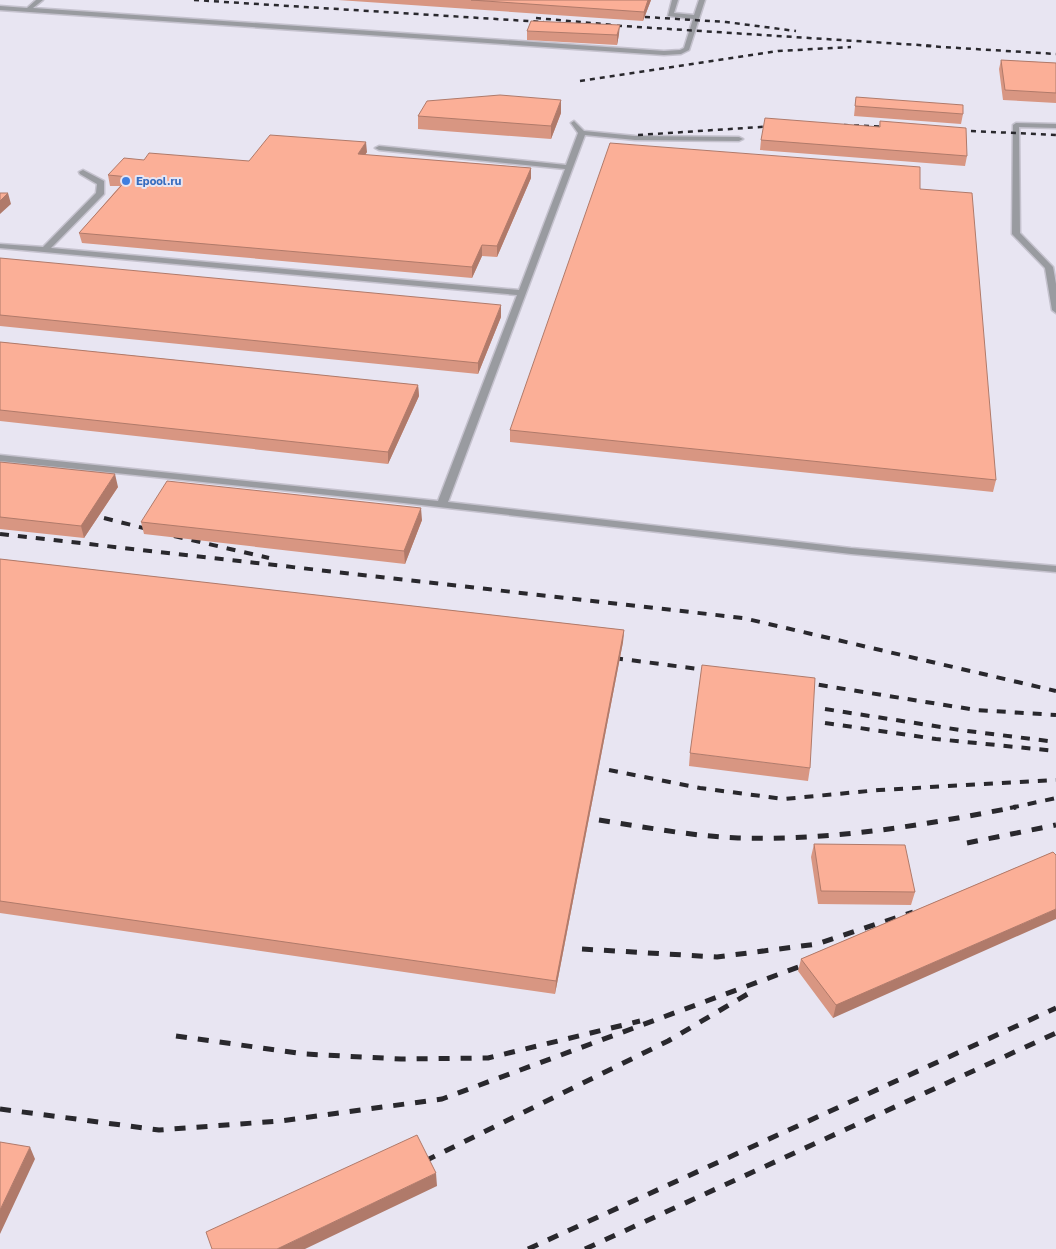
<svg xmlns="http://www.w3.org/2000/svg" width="1056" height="1249" font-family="'Golos Text',sans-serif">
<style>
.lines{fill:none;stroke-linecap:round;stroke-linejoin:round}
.service-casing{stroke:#c5c2ce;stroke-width:3}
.service{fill:#999ba0;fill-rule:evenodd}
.rail-far2{stroke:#29282d;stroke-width:2.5;stroke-dasharray:5 5;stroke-linecap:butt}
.rail-far1{stroke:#29282d;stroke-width:4;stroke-dasharray:9 9;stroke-linecap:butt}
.rail{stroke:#29282d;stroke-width:5;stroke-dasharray:11 11;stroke-linecap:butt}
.wall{fill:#d89682}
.shaded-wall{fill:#b07a6a}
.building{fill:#fbaf97;stroke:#b07a6a}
.shop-dot{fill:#3f7fe0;stroke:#e8e5f2;stroke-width:2}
.labels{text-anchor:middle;stroke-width:4;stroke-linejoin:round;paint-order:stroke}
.far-shop-label{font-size:11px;font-weight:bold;fill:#366cbe;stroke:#e8e5f2;text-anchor:start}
</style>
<rect width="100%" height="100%" fill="#e8e5f2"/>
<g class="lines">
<defs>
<path id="service" d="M36,0H43L33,8L664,51L680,50L684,48L693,19L668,16L672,0H678L674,13L694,15L699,0H705L689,50L681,54L664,55L0,10V6L27,8Z
M574,121L584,131L635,136L739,137L743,139L739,141L635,140L585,135L448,502L851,548L1056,566V572L851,554L395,502L0,461V455L438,501L517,295L0,248V244L43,247L96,193L97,184L80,174L79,172L83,170L104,181V194L51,248L519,290L565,169L379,150L375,148L379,146L566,165L578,133L571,123Z
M1016,123L1056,124V128L1019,127L1020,233L1053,267L1056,284V313L1052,310L1045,268L1012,234L1013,125Z"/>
</defs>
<!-- service casing -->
<use href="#service" class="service-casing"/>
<!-- service -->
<use href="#service" class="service"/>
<!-- rail-far2 -->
<path class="rail-far2" d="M194,0L544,22
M645,17L726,22L796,31
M536,18L614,25
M607,25L934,46
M926,46L1056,54
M580,81L778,51L851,47
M844,125L894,127
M951,130L1056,135
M638,135L776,126"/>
<!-- rail-far1 -->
<path class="rail-far1" d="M104,518L155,531
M0,534L743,618L1056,691
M174,536L269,558
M614,658L714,671
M801,682L976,710L1056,715
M825,709L960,730L1056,742
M825,723L936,739L1056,751
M609,770L700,788L784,799L879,790L1056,780
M1010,808L1056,798"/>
<!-- rail -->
<path class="rail" d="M599,820C645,827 691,836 738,838C832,841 924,825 1016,807
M967,843L1056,825
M582,949L717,957L817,944L913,912
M176,1036L305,1054L401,1059L488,1058L640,1021
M0,1109L159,1130L280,1121L442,1099L812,962
M425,1161L668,1041L751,992
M528,1249L1056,1008
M585,1249L1056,1033"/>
</g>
<!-- wall -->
<path class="wall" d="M338,0H651L643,21Z
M527,31L619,34L617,45L527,40Z
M1001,60L1056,63V103L1003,100L999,69Z
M856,97L963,114L961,124L854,116Z
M561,113L551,139L418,129V116Z
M880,121L967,156L965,166L760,150L761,140L879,127Z
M367,152L365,155L531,168V178L497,257L482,256L472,278L82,243L79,233L120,186H110L108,175L144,160L249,161Z
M920,189L996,480L993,492L510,442V430Z
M0,258L501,317L478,374L0,326Z
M0,342L418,385L419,396L388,464L0,421Z
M0,462L118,487L84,538L0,529Z
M422,520L405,564L144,534L141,522Z
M0,559L624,630L623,642L555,994L0,913Z
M690,753L810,768L808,781L689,766Z
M814,844L915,892L911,905L818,904L811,857Z
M1053,852L833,1018L798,971L801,959Z"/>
<!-- shaded-wall -->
<path class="shaded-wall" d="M648,0H651L643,21L644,12Z
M620,25L619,34L617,45V35Z
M561,100V113L551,139V126Z
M366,142L367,152L359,164L358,154Z
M531,168V178L497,257V246Z
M8,193L11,204L0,214V201Z
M482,245V256L472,278V267Z
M501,305V317L478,374V363Z
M418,385L419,396L388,464V452Z
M115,474L118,487L84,538L81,526Z
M421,508L422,520L405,564L404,551Z
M624,630L623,642L555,994L556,981Z
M1056,909V919L833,1018L836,1005Z
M30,1147L35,1159L0,1234V1210Z
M436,1173L437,1186L305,1249H277Z"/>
<!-- building -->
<path class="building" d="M471,0H648L644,12Z
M531,21L620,25L617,35L527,31Z
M1001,60L1056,63V93L1005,90Z
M500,95L561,100L551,126L418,116L427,101Z
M856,97L963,105V114L855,106Z
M765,118L880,127V121L966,128L967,156L761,140Z
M270,135L366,142L358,154L531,168L497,246L482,245L472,267L79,233L129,177L108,175L124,158L144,160L149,153L249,161Z
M610,143L920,167V189L972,193L996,480L510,430Z
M0,193H8L0,201Z
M0,258L501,305L478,363L0,315Z
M0,342L418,385L388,452L0,410Z
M0,462L115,474L81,526L0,517Z
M167,481L421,508L404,551L141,522Z
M0,559L624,630L556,981L0,901Z
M702,665L815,678L810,768L690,753Z
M814,844L905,845L915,892L821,891Z
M1053,852L1056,855V909L836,1005L801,959Z
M417,1135L436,1173L277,1249H212L206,1232Z
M0,1142L30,1147L0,1210Z"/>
<!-- markers -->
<circle class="shop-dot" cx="126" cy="181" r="5"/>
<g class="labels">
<!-- far-shop labels -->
<g class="far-shop-label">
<text x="136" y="185">Epool.ru</text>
</g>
</g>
</svg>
